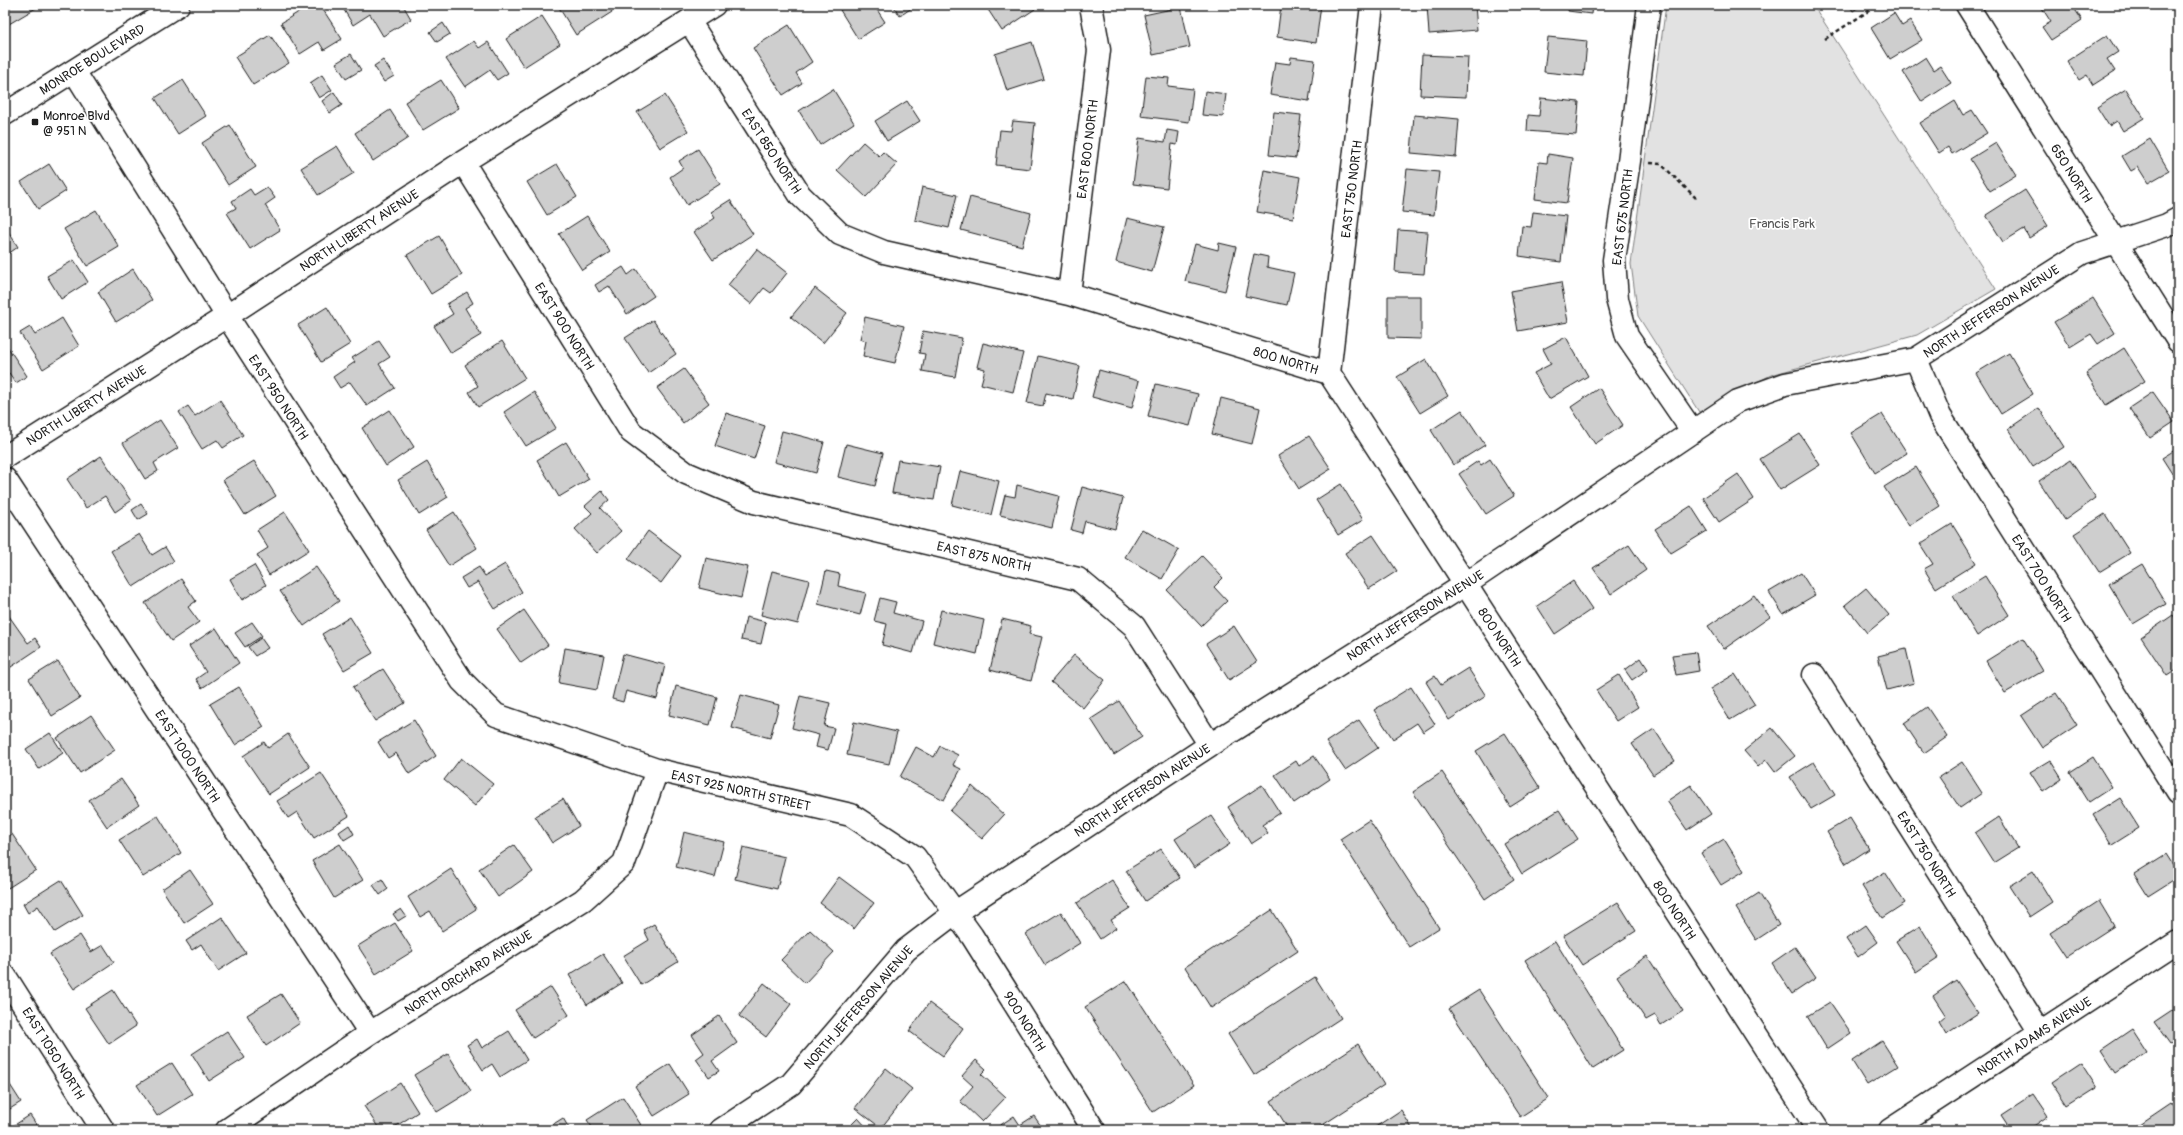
<svg xmlns="http://www.w3.org/2000/svg" width="2183" height="1135" font-family="Pangolin,sans-serif">
<style>
.green{fill:#e2e2e2;stroke:#7f7f7f}
.building{fill:#cecece;stroke:#1c1c1c}
.lines{fill:none;stroke-linecap:round;stroke-linejoin:round}
.street-casing{stroke:#1c1c1c;stroke-width:25}
.secondary-casing{stroke:#1c1c1c;stroke-width:25}
.path{stroke:#1c1c1c;stroke-width:2.5;stroke-dasharray:4 3;stroke-linecap:butt}
.street{stroke:#fff;stroke-width:22}
.secondary{stroke:#fff;stroke-width:22}
.poi-dot{fill:#1c1c1c;stroke:#fff;stroke-width:1.5}
.labels{text-anchor:middle;stroke-width:3.5;stroke-linejoin:round;paint-order:stroke}
.street-label{font-size:13px;fill:#1c1c1c;stroke:#fff}
.poi-label{font-size:13px;fill:#1c1c1c;stroke:#fff;text-anchor:start}
.park-label{font-size:13px;fill:#575757;stroke:#fff}
</style>
<rect width="100%" height="100%" fill="#fff"/>
<filter id="ink" filterUnits="userSpaceOnUse"><feTurbulence type="fractalNoise" baseFrequency=".025" numOctaves="2"/><feDisplacementMap in="SourceGraphic" scale="8" xChannelSelector="R" yChannelSelector="G"/><feConvolveMatrix kernelMatrix="1 2 1 2 8 2 1 2 1" color-interpolation-filters="sRGB"/></filter>
<g filter="url(#ink)">
<!-- green -->
<path class="green" d="M1666,5H1813L1996,289L1917,335L1771,375L1699,412L1638,316L1631,264Z"/>
<!-- building -->
<path class="building" d="M5,5H41L9,24L5,17Z
M310,5H320L342,39L324,50L319,42L300,54L281,23Z
M341,5H403L411,19L383,36L370,14L353,25Z
M560,5H608L612,12L576,35L558,6Z
M848,5H874L885,22L858,39L840,10Z
M893,5H916L900,16Z
M985,5H1032L1035,9L1002,31Z
M1281,5H1321L1316,43L1277,37Z
M1427,5H1475L1477,30L1429,34Z
M1569,5H1592L1591,14L1568,11Z
M1849,5H1862L1853,11Z
M2047,5H2072L2082,20L2051,40L2042,27L2051,22L2042,8Z
M1181,7L1190,47L1153,55L1144,15Z
M1894,13L1902,26L1910,21L1922,40L1890,59L1871,28Z
M542,16L560,44L524,67L506,39Z
M443,23L450,34L437,42L430,32Z
M789,25L812,62L796,73L802,83L783,95L753,48Z
M270,35L289,63L253,85L235,57Z
M2107,35L2118,52L2107,59L2115,71L2093,85L2087,75L2079,80L2067,61Z
M1548,37L1587,41L1584,76L1544,72Z
M474,41L479,48L488,42L508,73L497,80L490,70L465,87L446,59Z
M1032,42L1044,79L1007,91L995,54Z
M351,54L361,70L346,79L336,63Z
M1422,55L1468,57L1466,97L1420,95Z
M1291,57L1315,60L1309,101L1270,95L1275,62L1290,64Z
M1926,57L1934,70L1940,66L1951,83L1922,102L1903,72Z
M383,60L394,76L384,82L374,66Z
M322,75L332,90L319,98L310,83Z
M1146,76L1169,78L1168,86L1193,89L1189,122L1141,116Z
M183,80L206,116L178,134L155,98Z
M441,80L459,108L423,130L405,102Z
M833,89L854,123L820,145L799,111Z
M2126,89L2144,118L2123,131L2117,121L2109,126L2097,107Z
M1205,91L1226,94L1223,117L1202,115Z
M334,92L342,105L330,113L322,101Z
M665,95L688,131L660,148L637,112Z
M1541,98L1579,102L1576,135L1527,131L1528,115L1539,116Z
M907,101L920,121L887,141L875,121Z
M1955,101L1963,115L1972,110L1987,133L1952,154L1948,147L1939,153L1920,123Z
M390,110L408,138L373,161L355,133Z
M1274,112L1301,115L1296,158L1269,155Z
M1414,115L1459,119L1456,157L1411,153Z
M1013,121L1035,123L1030,169L996,165L1000,130L1011,131Z
M230,125L256,167L228,185L202,143Z
M1167,130L1179,132L1177,145L1172,144L1167,188L1133,184L1139,138L1165,142Z
M2150,139L2169,171L2148,183L2138,167L2131,171L2122,156Z
M863,142L879,156L883,152L897,164L866,197L837,170Z
M1996,143L2016,175L1990,191L1970,159Z
M337,146L354,173L318,195L301,168Z
M698,149L720,184L687,205L670,177L683,168L679,161Z
M1548,154L1573,158L1567,203L1535,199L1539,162L1547,163Z
M49,164L66,191L38,209L21,182Z
M557,164L577,197L547,215L527,182Z
M1407,169L1439,172L1434,215L1402,212Z
M1264,170L1300,177L1293,218L1257,212Z
M267,187L275,198L265,205L280,230L250,249L227,213L236,208L232,201L250,189L254,195Z
M922,187L957,195L949,228L915,220Z
M2025,190L2048,226L2029,238L2024,229L2003,242L1986,215Z
M970,197L1031,213L1022,246L961,230Z
M730,200L753,234L713,260L694,232L715,218L711,212Z
M96,210L119,247L87,266L64,229Z
M1533,212L1566,216L1561,262L1519,256L1522,226L1531,227Z
M587,216L610,252L582,270L559,234Z
M1127,218L1164,227L1152,272L1116,262Z
M5,226L18,247L5,256Z
M1398,230L1428,232L1424,274L1395,272Z
M439,236L462,275L431,294L407,255Z
M1219,243L1236,247L1225,291L1185,281L1195,244L1218,250Z
M757,249L787,273L771,293L764,288L751,304L728,285Z
M1254,254L1268,257L1267,267L1294,273L1287,305L1245,296Z
M74,260L88,282L61,299L47,276Z
M623,267L628,275L636,269L654,296L627,314L609,286L599,292L595,285Z
M133,269L152,300L116,322L98,292Z
M1561,282L1568,322L1518,331L1511,291Z
M815,288L847,313L823,343L791,317Z
M467,292L473,303L465,308L481,335L451,353L434,326L453,314L447,304Z
M1388,296H1421V339L1388,338Z
M2093,298L2115,333L2098,344L2091,334L2070,347L2054,322Z
M327,307L350,344L321,362L298,325Z
M865,317L904,326L895,363L863,356L866,341L860,339Z
M62,318L79,346L43,369L20,333L30,327L35,335Z
M653,320L676,354L648,373L625,338Z
M923,331L962,338L955,377L922,371L925,354L919,353Z
M1566,337L1588,376L1549,399L1534,373L1551,364L1543,349Z
M379,341L390,357L379,364L395,388L367,406L350,382L340,388L333,377L355,362L352,358Z
M502,341L525,378L478,407L469,392L478,386L465,365Z
M5,343L27,376L16,383L9,373L5,375Z
M983,343L1023,353L1013,392L981,384L985,369L977,367Z
M2124,348L2145,381L2106,405L2086,373Z
M2009,353L2033,394L2001,414L1976,373Z
M1038,356L1080,366L1073,399L1046,393L1043,406L1027,403Z
M1426,359L1448,396L1420,413L1397,377Z
M684,369L709,403L683,423L657,388Z
M1099,370L1139,381L1132,408L1092,397Z
M1156,384L1198,394L1190,426L1148,416Z
M1599,388L1623,425L1595,444L1571,407Z
M534,392L556,428L526,446L504,412Z
M2153,392L2174,422L2150,438L2129,408Z
M1221,398L1260,408L1252,444L1212,434Z
M220,400L243,435L223,448L217,440L202,449L179,412L188,406L195,416Z
M2039,408L2064,447L2033,467L2008,429Z
M390,410L414,447L386,466L362,428Z
M1462,410L1485,445L1453,465L1431,430Z
M726,413L765,426L754,459L715,446Z
M1882,414L1907,453L1875,473L1851,433Z
M160,420L178,448L154,463L158,471L145,479L123,443Z
M782,431L824,442L816,473L774,462Z
M1800,434L1820,465L1780,490L1760,459Z
M1309,436L1331,469L1299,489L1278,456Z
M566,442L589,479L559,497L537,460Z
M846,444L883,453L875,486L838,477Z
M2178,448V483L2162,458Z
M101,456L131,501L115,512L105,496L86,508L67,479Z
M1490,459L1514,496L1486,514L1459,474L1478,461L1481,465Z
M898,460L940,467L934,500L892,493Z
M2070,460L2096,498L2065,520L2039,481Z
M254,461L276,496L245,515L223,480Z
M427,462L448,497L419,515L398,480Z
M1916,467L1940,506L1909,526L1884,487Z
M960,471L999,481L991,515L952,505Z
M1738,474L1754,499L1719,522L1703,498Z
M1341,484L1363,520L1338,535L1316,500Z
M1017,485L1059,496L1052,528L1000,515L1005,495L1015,497Z
M1082,487L1123,498L1115,529L1085,521L1082,533L1071,530Z
M602,491L609,500L600,508L621,531L597,553L575,529L592,513L585,506Z
M141,504L148,514L138,520L132,510Z
M1691,506L1707,531L1671,553L1655,529Z
M285,512L309,550L269,575L257,555L268,548L257,530Z
M454,512L477,548L449,566L426,530Z
M2105,514L2130,553L2099,572L2074,534Z
M1952,524L1976,563L1936,588L1924,569L1933,564L1920,544Z
M1142,529L1179,550L1162,579L1125,557Z
M648,531L681,556L661,583L628,559Z
M139,534L152,555L165,547L174,561L133,587L111,551Z
M1373,535L1397,571L1369,589L1345,553Z
M1629,545L1646,570L1611,594L1593,568Z
M1202,556L1223,578L1214,587L1227,601L1201,626L1167,590Z
M706,558L748,567L741,598L699,588Z
M505,564L522,592L495,609L478,582L467,588L461,578L479,567L485,576Z
M2142,564L2166,604L2133,624L2109,584Z
M254,565L266,585L242,600L230,579Z
M316,567L339,601L304,626L280,591Z
M772,571L809,580L798,624L761,615Z
M826,571L840,574L838,586L866,593L860,615L818,604Z
M1801,573L1815,595L1783,614L1769,592Z
M1985,576L2009,615L1977,636L1953,596Z
M181,579L196,601L188,607L199,622L171,641L145,603Z
M1573,581L1592,609L1555,634L1537,606Z
M1866,588L1889,615L1867,633L1845,605Z
M1754,595L1770,617L1724,649L1708,626Z
M880,598L896,602L893,613L922,621L913,653L882,645L887,624L874,621Z
M524,610L548,645L521,663L497,629Z
M941,610L984,620L977,654L933,643Z
M2173,615L2178,622V669L2167,676L2141,637Z
M9,616L28,643L35,638L41,647L8,669L5,664V619Z
M350,617L373,653L344,670L322,634Z
M746,617L766,622L761,644L741,640Z
M1002,619L1031,626L1029,634L1042,637L1031,681L990,670Z
M252,622L262,636L245,647L235,633Z
M1234,626L1257,662L1229,680L1206,644Z
M216,628L239,663L202,688L196,679L206,672L189,646Z
M261,638L268,648L255,656L248,647Z
M2023,638L2043,671L2005,693L1986,661Z
M565,648L604,655L597,690L559,683Z
M1906,649L1914,683L1887,690L1878,656Z
M1696,652L1699,671L1676,675L1672,655Z
M623,654L665,665L657,699L626,691L623,702L612,699Z
M1074,655L1105,680L1083,708L1051,682Z
M1641,658L1648,669L1632,680L1625,670Z
M58,661L80,698L52,716L29,679Z
M1468,668L1486,696L1449,720L1426,682L1435,676L1441,685Z
M383,669L405,703L375,721L353,687Z
M1735,674L1755,705L1730,720L1710,689Z
M1619,675L1638,707L1616,721L1596,690Z
M676,686L717,697L710,725L669,715Z
M239,687L264,727L235,745L210,704Z
M1411,687L1435,724L1423,732L1417,723L1393,739L1374,710Z
M2056,693L2077,725L2042,748L2021,716Z
M741,695L779,705L770,738L732,728Z
M800,696L830,703L824,726L834,728L828,750L816,747L819,735L792,728Z
M1119,701L1142,737L1114,755L1091,719Z
M1927,707L1947,737L1924,753L1904,723Z
M91,715L115,750L80,773L57,738Z
M414,720L436,756L409,774L396,753L388,758L378,742Z
M1359,720L1378,748L1345,770L1326,742Z
M854,722L897,732L889,764L847,755Z
M1772,728L1795,756L1775,772L1766,760L1758,767L1744,751Z
M1654,729L1675,761L1653,775L1632,744Z
M50,733L63,753L39,769L26,749Z
M1505,733L1540,788L1510,807L1476,751Z
M288,734L310,767L269,794L243,756L264,742L268,748Z
M940,746L958,755L953,765L961,769L944,800L900,777L916,747L934,757Z
M1314,756L1330,779L1294,803L1275,775L1296,761L1299,766Z
M2093,757L2112,787L2089,802L2070,772Z
M461,758L493,784L475,806L444,780Z
M2050,760L2062,779L2043,792L2030,772Z
M1814,762L1835,795L1811,809L1790,777Z
M1962,762L1982,793L1960,808L1939,777Z
M1442,772L1514,879L1485,899L1413,792Z
M321,773L349,816L314,838L297,812L288,818L277,801Z
M121,779L139,805L107,827L89,800Z
M1262,785L1280,813L1262,825L1268,833L1251,844L1228,807Z
M1691,785L1711,814L1687,830L1667,801Z
M972,786L1004,815L982,839L950,811Z
M2120,798L2139,828L2112,845L2093,815Z
M563,799L579,826L552,843L535,816Z
M1559,810L1578,839L1522,874L1504,844Z
M158,816L181,853L143,877L119,840Z
M1211,816L1230,844L1194,868L1175,839Z
M1999,817L2018,848L1994,863L1975,833Z
M1850,818L1869,849L1846,864L1827,832Z
M1369,820L1439,928L1409,947L1340,839Z
M349,825L354,834L344,840L339,832Z
M684,832L724,842L715,877L676,867Z
M12,834L36,870L8,888L5,884V839Z
M1724,839L1744,871L1721,885L1701,853Z
M340,844L363,880L334,898L312,861Z
M514,845L533,872L498,897L479,869Z
M743,847L785,857L777,889L735,879Z
M1161,849L1180,878L1145,901L1126,871Z
M2166,854L2178,873V877L2148,896L2134,874Z
M451,869L476,909L442,931L430,911L420,917L408,897Z
M190,870L213,904L184,923L162,889Z
M2033,871L2052,902L2029,917L2009,886Z
M1885,872L1905,903L1882,918L1862,886Z
M839,877L874,903L854,929L820,903Z
M382,879L388,889L380,895L373,885Z
M61,880L83,915L55,932L38,906L28,913L23,904Z
M1112,880L1130,908L1111,920L1116,928L1100,939L1077,903Z
M1759,893L1779,925L1756,940L1736,908Z
M2099,901L2114,926L2066,957L2050,933Z
M1618,902L1636,931L1582,965L1563,936Z
M401,909L406,916L398,921L393,914Z
M1272,910L1298,951L1211,1008L1185,967Z
M1061,912L1080,943L1045,965L1026,934Z
M222,917L246,953L218,971L201,944L192,950L186,941Z
M395,923L413,951L376,974L358,946Z
M654,924L678,962L641,985L623,956L649,940L644,930Z
M1866,925L1878,942L1858,957L1846,939Z
M1920,926L1939,957L1916,972L1896,941Z
M810,930L834,952L805,983L781,960Z
M80,935L91,952L103,945L114,962L74,989L50,954Z
M1555,941L1623,1050L1593,1069L1525,960Z
M1795,947L1816,978L1792,994L1772,963Z
M603,954L622,983L587,1005L569,975Z
M1647,956L1683,1011L1661,1025L1655,1015L1646,1020L1617,976Z
M1315,977L1341,1018L1254,1075L1228,1034Z
M1956,980L1978,1013L1946,1034L1939,1022L1946,1016L1933,996Z
M1126,981L1194,1085L1153,1112L1085,1007Z
M764,983L791,1004L766,1037L739,1016Z
M551,987L569,1015L533,1038L515,1010Z
M113,990L136,1026L109,1044L85,1008Z
M1479,990L1549,1098L1520,1117L1449,1009Z
M281,994L300,1023L266,1046L247,1015Z
M1830,1002L1851,1033L1827,1049L1807,1016Z
M929,1003L963,1028L943,1056L909,1031Z
M2178,1006V1039L2170,1044L2154,1022Z
M719,1016L737,1043L712,1061L719,1071L709,1077L696,1059L704,1053L692,1035Z
M2132,1029L2147,1052L2116,1073L2101,1050Z
M227,1031L245,1058L209,1081L192,1054Z
M509,1031L527,1060L500,1077L492,1064L483,1070L467,1045L477,1039L482,1048Z
M1882,1041L1898,1066L1867,1085L1852,1061Z
M1358,1044L1384,1085L1315,1130H1289L1271,1101Z
M448,1054L471,1091L437,1112L414,1075Z
M976,1060L986,1069L981,1074L1006,1097L982,1122L960,1101L973,1086L962,1076Z
M2081,1062L2097,1087L2067,1106L2051,1082Z
M172,1063L192,1094L157,1116L137,1085Z
M670,1064L689,1094L654,1116L635,1086Z
M886,1068L912,1089L881,1128L855,1108Z
M5,1077L21,1102L5,1112Z
M400,1083L418,1112L390,1130H380L364,1106Z
M2033,1094L2048,1116L2028,1130H2011L2001,1115Z
M623,1097L641,1125L632,1130H594L587,1120Z
M2171,1103L2178,1113V1130H2131Z
M1401,1110L1413,1130H1371Z
M30,1115L40,1130H7Z
M1014,1116L1020,1125L1034,1116L1041,1126L1035,1130H993Z
M563,1118L570,1130H544Z
M858,1118L869,1130H846Z"/>
<g class="lines">
<defs>
<path id="street" d="M1649,5L1629,161L1614,260L1617,299L1627,336L1693,432
M1967,5L2178,341
M689,21L800,195L840,234L884,252L1069,294L1329,373L1818,1130
M74,71L227,316L462,681L496,715L657,770L851,815L915,857L972,936L1094,1130
M463,162L631,432L686,473L754,502L1078,579L1134,626L1210,745
M1069,294L1099,50L1091,5
M1916,359L1940,416L2178,793
M1329,373L1372,5
M5,457L227,316L463,162L714,5
M5,479L370,1033
M1814,675L2040,1032
M5,976L103,1130
M227,1130L370,1033L583,900L624,863L657,770
M721,1130L791,1084L906,950L956,912L1210,745L1466,584L1738,401L1785,384L1916,359L2082,253L2167,225L2178,219
M1890,1130L2178,942"/>
<path id="secondary" d="M5,114L178,5"/>
</defs>
<!-- street casing -->
<use href="#street" class="street-casing"/>
<!-- secondary casing -->
<use href="#secondary" class="secondary-casing"/>
<!-- path -->
<path class="path" d="M1825,39L1878,5
M1650,163L1661,164L1696,198"/>
<!-- street -->
<use href="#street" class="street"/>
<!-- secondary -->
<use href="#secondary" class="secondary"/>
</g>
</g>
<!-- markers -->
<rect class="poi-dot" x="31" y="118" width="8" height="8" rx="2"/>
<g class="labels">
<!-- street labels -->
<g class="street-label">
<text transform="translate(92 59) rotate(-32)" y="5">MONROE BOULEVARD</text>
<text transform="translate(1087 149) rotate(-83)" y="5">EAST 800 NORTH</text>
<text transform="translate(772 151) rotate(57)" y="5">EAST 850 NORTH</text>
<text transform="translate(2072 173) rotate(58)" y="5">650 NORTH</text>
<text transform="translate(1351 189) rotate(-83)" y="5">EAST 750 NORTH</text>
<text transform="translate(1622 217) rotate(-83)" y="5">EAST 675 NORTH</text>
<text transform="translate(359 230) rotate(-33)" y="5">NORTH LIBERTY AVENUE</text>
<text transform="translate(1991 311) rotate(-33)" y="5">NORTH JEFFERSON AVENUE</text>
<text transform="translate(565 326) rotate(58)" y="5">EAST 900 NORTH</text>
<text transform="translate(1286 360) rotate(17)" y="5">800 NORTH</text>
<text transform="translate(279 397) rotate(57)" y="5">EAST 950 NORTH</text>
<text transform="translate(86 405) rotate(-32)" y="5">NORTH LIBERTY AVENUE</text>
<text transform="translate(984 556) rotate(13)" y="5">EAST 875 NORTH</text>
<text transform="translate(2042 578) rotate(58)" y="5">EAST 700 NORTH</text>
<text transform="translate(1415 615) rotate(-32)" y="5">NORTH JEFFERSON AVENUE</text>
<text transform="translate(1500 637) rotate(57)" y="5">800 NORTH</text>
<text transform="translate(188 756) rotate(57)" y="5">EAST 1000 NORTH</text>
<text transform="translate(741 790) rotate(13)" y="5">EAST 925 NORTH STREET</text>
<text transform="translate(1142 790) rotate(-33)" y="5">NORTH JEFFERSON AVENUE</text>
<text transform="translate(1927 854) rotate(58)" y="5">EAST 750 NORTH</text>
<text transform="translate(1675 910) rotate(57)" y="5">800 NORTH</text>
<text transform="translate(468 972) rotate(-32)" y="5">NORTH ORCHARD AVENUE</text>
<text transform="translate(858 1007) rotate(-49)" y="5">NORTH JEFFERSON AVENUE</text>
<text transform="translate(1025 1021) rotate(58)" y="5">900 NORTH</text>
<text transform="translate(2034 1036) rotate(-33)" y="5">NORTH ADAMS AVENUE</text>
<text transform="translate(54 1053) rotate(58)" y="5">EAST 1050 NORTH</text>
</g>
<!-- poi labels -->
<g class="poi-label">
<text x="43" y="120">Monroe Blvd<tspan x="43" dy="15">@ 951 N</tspan></text>
</g>
<!-- park labels -->
<g class="park-label">
<text x="1782" y="228">Francis Park</text>
</g>
</g>
<!-- margin -->
<rect width="2183" height="1135" fill="none" stroke="#fff" stroke-width="20"/>
<rect x="10" y="10" width="2163" height="1115" fill="none" stroke="#1c1c1c" stroke-width="1.5" filter="url(#ink)"/>
</svg>
